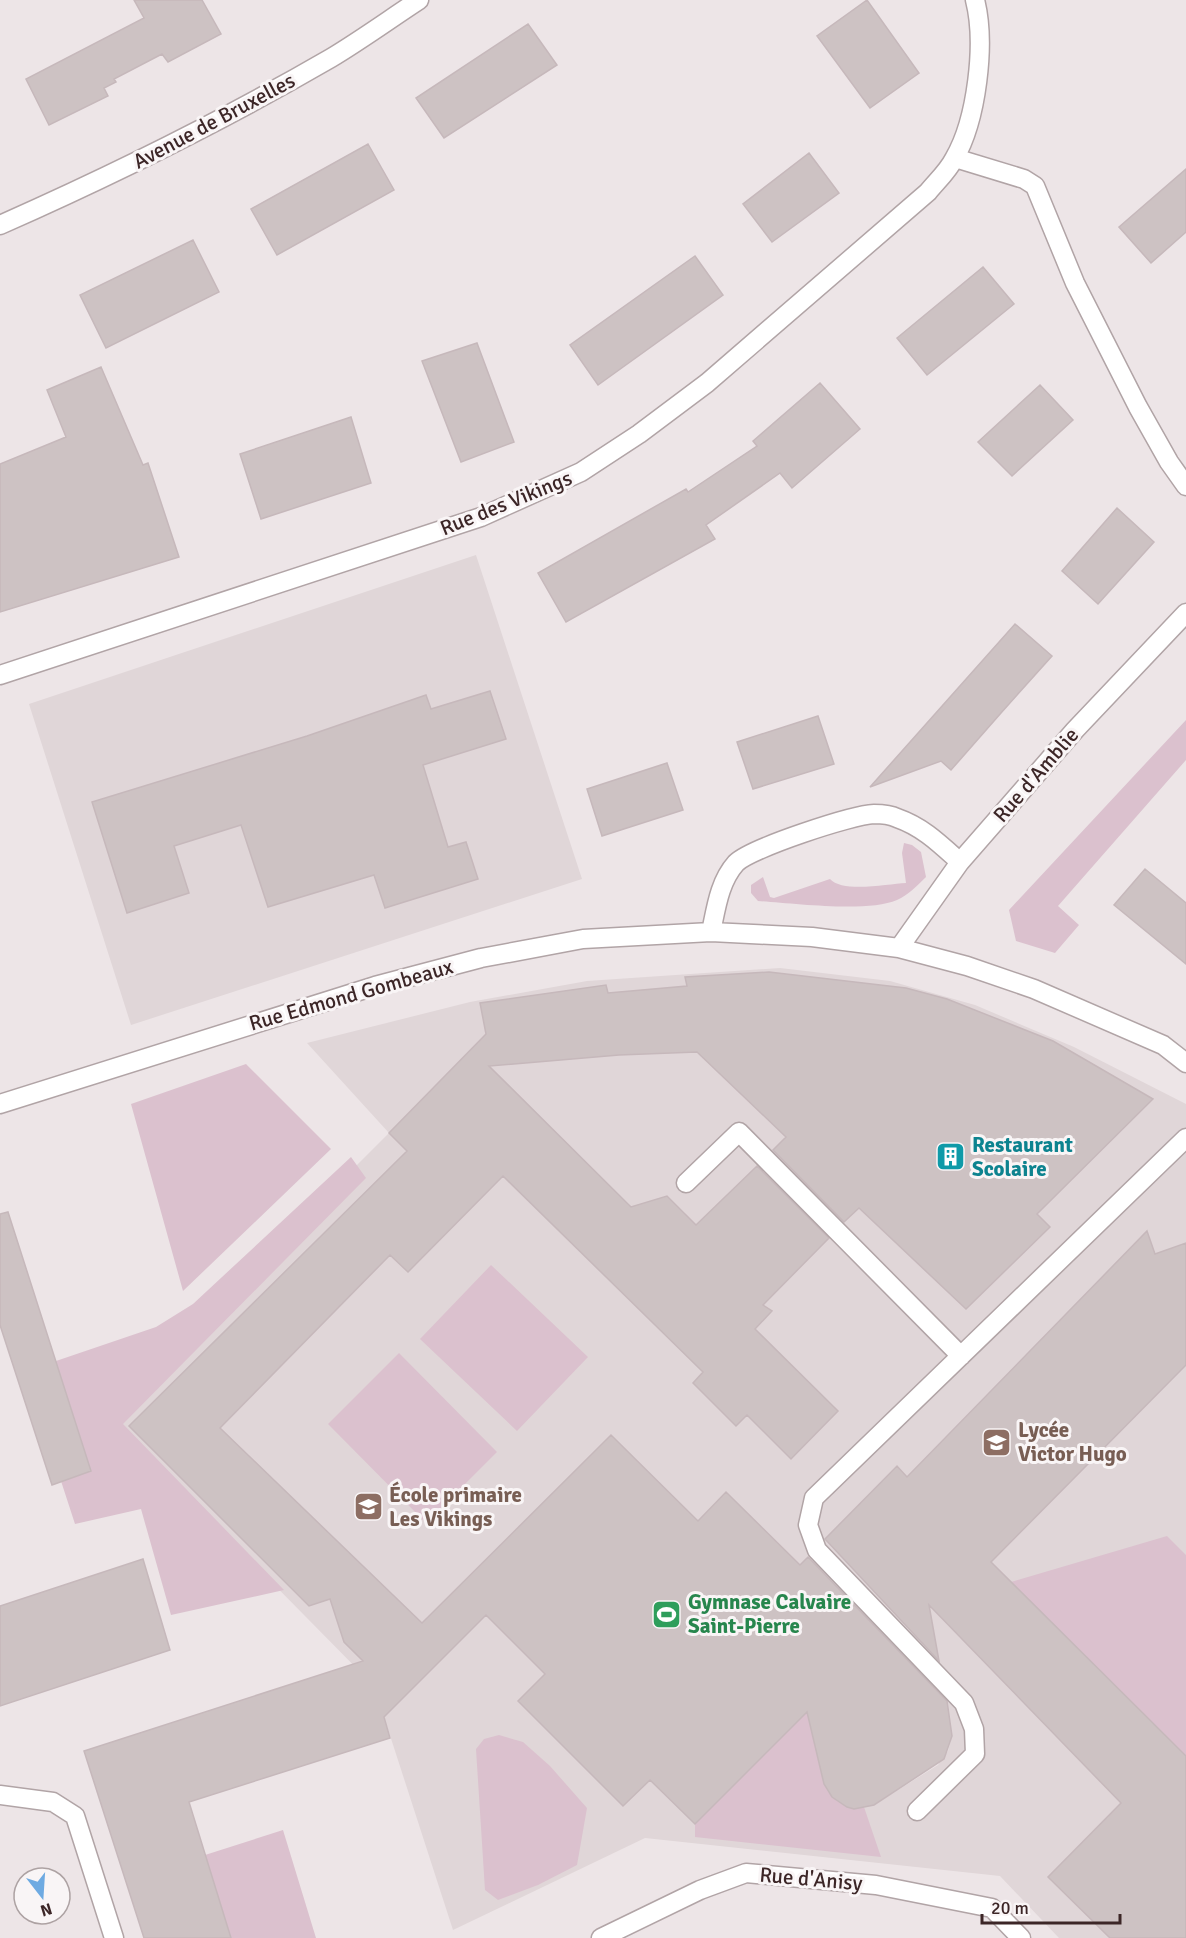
<svg xmlns="http://www.w3.org/2000/svg" width="1186" height="1938" font-family="Signika,sans-serif">
<style>
.built{fill:#e0d6d8;fill-rule:evenodd}
.green{fill:#dbc1ce}
.building{fill:#cdc2c3;stroke:#c6b8bb;stroke-width:1.5}
.lines{fill:none;stroke-linecap:round;stroke-linejoin:round}
.minor-casing{stroke:#b1a4a6;stroke-width:21}
.minor{stroke:#fff;stroke-width:18}
.labels{text-anchor:middle;stroke-width:6;stroke-linejoin:round;paint-order:stroke}
.street-label{font-size:21px;fill:#3c2627;stroke:#f9f5f6}
.culture-label{font-size:21px;font-weight:bold;fill:#0d838f;stroke:#f9f5f6;text-anchor:start}
.education-label{font-size:21px;font-weight:bold;fill:#785e54;stroke:#f9f5f6;text-anchor:start}
.leisure-label{font-size:21px;font-weight:bold;fill:#27864d;stroke:#f9f5f6;text-anchor:start}
</style>
<rect width="100%" height="100%" fill="#ede5e7"/>
<!-- built -->
<path class="built" d="M476,555L582,879L131,1025L29,704Z
M780,968L890,981L975,1005L1074,1047L1186,1104V1938H1059L1000,1876L645,1838L453,1930L374,1686L107,1415L389,1133L307,1043L470,1002L587,981ZM611,1435L698,1521L947,1714L952,1736L948,1751L938,1765L874,1805L854,1809L846,1807L832,1797L824,1784L806,1713L695,1824L650,1780L623,1806L545,1674L458,1587Z"/>
<!-- green -->
<path class="green" d="M1186,720V760L1058,906L1079,925L1055,953L1016,941L1009,910Z
M904,843L912,845L921,852L926,877C918,885 908,895 897,900C867,913 792,903 758,901L751,893V885L763,877L770,897L774,898L830,879C842,893 888,884 906,883L902,853Z
M246,1064L331,1149L183,1291L131,1104Z
M351,1157L366,1178L123,1424L284,1590L171,1615L141,1509L75,1524L61,1481L56,1361L156,1327L193,1304Z
M491,1265L588,1357L517,1431L420,1339Z
M399,1353L497,1452L426,1523L328,1424Z
M1167,1536L1186,1555V1756L1011,1582Z
M806,1713L837,1743L824,1784C832,1801 846,1810 864,1807L881,1857L695,1837V1824Z
M499,1735L523,1742L550,1766L587,1808L577,1865L538,1885L498,1900L485,1890L476,1749L484,1739Z
M283,1830L316,1938H231L205,1855Z"/>
<!-- building -->
<path class="building" d="M134,0H202L221,34L168,62L162,54L114,79L116,82L104,88L108,96L49,125L26,79L144,18Z
M867,0L919,73L870,108L817,36Z
M528,24L557,65L444,138L416,98Z
M368,144L394,190L277,255L251,209Z
M809,153L839,193L772,242L743,204Z
M1186,169V232L1151,263L1119,227Z
M193,240L219,292L106,348L80,295Z
M695,256L723,295L598,385L570,345Z
M983,267L1014,304L927,375L897,338Z
M477,343L514,442L461,462L422,361Z
M101,367L143,465L148,463L179,557L0,612V464L66,437L47,390Z
M820,383L860,429L792,488L780,473L706,525L715,539L566,622L538,573L686,489L688,492L757,446L753,441Z
M1040,385L1073,420L1012,476L978,442Z
M351,417L371,483L261,519L240,454Z
M1117,508L1154,542L1098,604L1062,571Z
M1015,624L1052,656L1001,713L951,770L941,761L870,787Z
M490,691L506,739L423,765L448,847L466,842L478,879L385,908L374,875L268,907L241,825L174,846L189,893L127,913L92,802L307,736L426,695L431,709Z
M818,716L834,764L753,789L737,742Z
M667,763L683,810L602,836L587,789Z
M1145,869L1186,903V964L1114,905Z
M769,972L906,988L947,999L1053,1041L1153,1099L1037,1214L1050,1227L966,1309L859,1208L844,1222L773,1150L786,1137L697,1052L619,1055L489,1066L631,1207L667,1196L696,1225L757,1166L829,1238L763,1305L772,1311L755,1329L838,1411L791,1459L747,1415L736,1426L693,1383L703,1372L503,1176L408,1272L390,1255L220,1428L422,1623L611,1435L698,1521L726,1492L800,1565L808,1557L947,1701L952,1736L944,1759L874,1805L854,1809L847,1807L832,1797L824,1784L807,1712L695,1824L650,1780L623,1806L518,1701L545,1674L486,1615L384,1717L390,1738L189,1802L231,1938H144L84,1751L363,1661L344,1642L330,1599L309,1606L129,1426L407,1151L389,1133L486,1034L480,1003L606,985L608,993L687,986L685,977Z
M8,1212L91,1471L52,1485L0,1325V1214Z
M1147,1231L1155,1254L1186,1243V1365L991,1562L1186,1756V1938H1110L1048,1877L1121,1803L929,1605L939,1661L825,1539L897,1466L907,1477Z
M143,1559L170,1650L0,1706V1606Z"/>
<g class="lines">
<defs>
<path id="minor" d="M955,158L1024,179L1035,186L1075,283L1138,407L1169,462L1186,486
M0,225C113,175 224,120 331,58C361,40 390,19 419,0
M0,675L481,517L581,472L639,434L707,383L928,192C937,181 948,171 954,159C977,120 986,43 975,0
M711,932C716,909 719,882 736,863C751,848 852,815 874,814C881,814 891,815 897,818C923,827 940,844 960,862
M899,948L960,862L1075,730L1186,613
M0,1104L375,986L481,958L583,939L711,932L812,937L899,948L967,966L1034,989L1163,1045L1186,1063
M686,1183L739,1132L961,1356
M0,1795L53,1802L75,1816L114,1938
M917,1811L975,1754L974,1729L964,1703L817,1550L808,1525L814,1498L1186,1138
M601,1938L700,1890L746,1873L876,1885L992,1908L1021,1938"/>
</defs>
<!-- minor casing -->
<use href="#minor" class="minor-casing"/>
<!-- minor -->
<use href="#minor" class="minor"/>
</g>
<!-- icons -->
<defs>
<symbol id="building-square" viewBox="-11 -11 22 22"><rect x="-9" y="-9" width="18" height="18" rx="4" fill="#0f9aa8" stroke="#f9f5f6"/><path d="M-4-6H4V6H1V3H-1V6H-4ZM-2.5-4.3h1.7v1.8h-1.7ZM.8-4.3h1.7v1.8H.8ZM-2.5-1h1.7V.8h-1.7ZM.8-1h1.7V.8H.8Z" fill="#fff"/></symbol>
<symbol id="school-square" viewBox="-11 -11 22 22"><rect x="-9" y="-9" width="18" height="18" rx="4" fill="#8d6e63" stroke="#f9f5f6"/><path d="M0-5L7-2L0 1L-7-2ZM-4 1L0 2.5L4 1V4Q0 6-4 4Z" fill="#fff"/></symbol>
<symbol id="stadium-square" viewBox="-11 -11 22 22"><rect x="-9" y="-9" width="18" height="18" rx="4" fill="#2e9e5b" stroke="#f9f5f6"/><path d="M0-5a6.5 5 0 1 0 0 10a6.5 5 0 1 0 0-10ZM-3.5-1.8h7v3.6h-7Z" fill="#fff"/></symbol>
</defs>
<g fill-rule="evenodd">
<use href="#building-square" x="934" y="1140" width="33" height="33"/>
<use href="#school-square" x="980" y="1426" width="33" height="33"/>
<use href="#school-square" x="352" y="1490" width="33" height="33"/>
<use href="#stadium-square" x="650" y="1598" width="33" height="33"/>
</g>
<g class="labels">
<!-- street labels -->
<g class="street-label">
<text transform="translate(214 121) rotate(-28)" y="7">Avenue de Bruxelles</text>
<text transform="translate(506 503) rotate(-22)" y="7">Rue des Vikings</text>
<text transform="translate(1036 775) rotate(-49)" y="7">Rue d'Amblie</text>
<text transform="translate(351 995) rotate(-16)" y="7">Rue Edmond Gombeaux</text>
<text transform="translate(811 1879) rotate(5)" y="7">Rue d'Anisy</text>
</g>
<!-- culture labels -->
<g class="culture-label">
<text x="972" y="1152">Restaurant<tspan x="972" dy="24">Scolaire</tspan></text>
</g>
<!-- education labels -->
<g class="education-label">
<text x="1018" y="1437">Lycée<tspan x="1018" dy="24">Victor Hugo</tspan></text>
<text x="389" y="1502">École primaire<tspan x="389" dy="24">Les Vikings</tspan></text>
</g>
<!-- leisure labels -->
<g class="leisure-label">
<text x="688" y="1609">Gymnase Calvaire<tspan x="688" dy="24">Saint-Pierre</tspan></text>
</g>
</g>
<!-- north arrow -->
<g transform="translate(42 1896) rotate(163)"><circle r="28" fill="#f9f5f6" stroke="#ada2a3" stroke-width="1.5"/>
<path d="M0-4.5L10 22L0 15L-10 22Z" fill="#6eaae2"/>
<text y="-9" font-size="16" font-weight="bold" text-anchor="middle" fill="#3c2627">N</text>
</g>
<!-- scale -->
<path d="M982 1914v9h138v-9" fill="none" stroke="#3c2627" stroke-width="3"/>
<text x="991" y="1914" font-size="18" fill="#3c2627" stroke="#f9f5f6" stroke-width="4.5" paint-order="stroke">20 m</text>
</svg>
